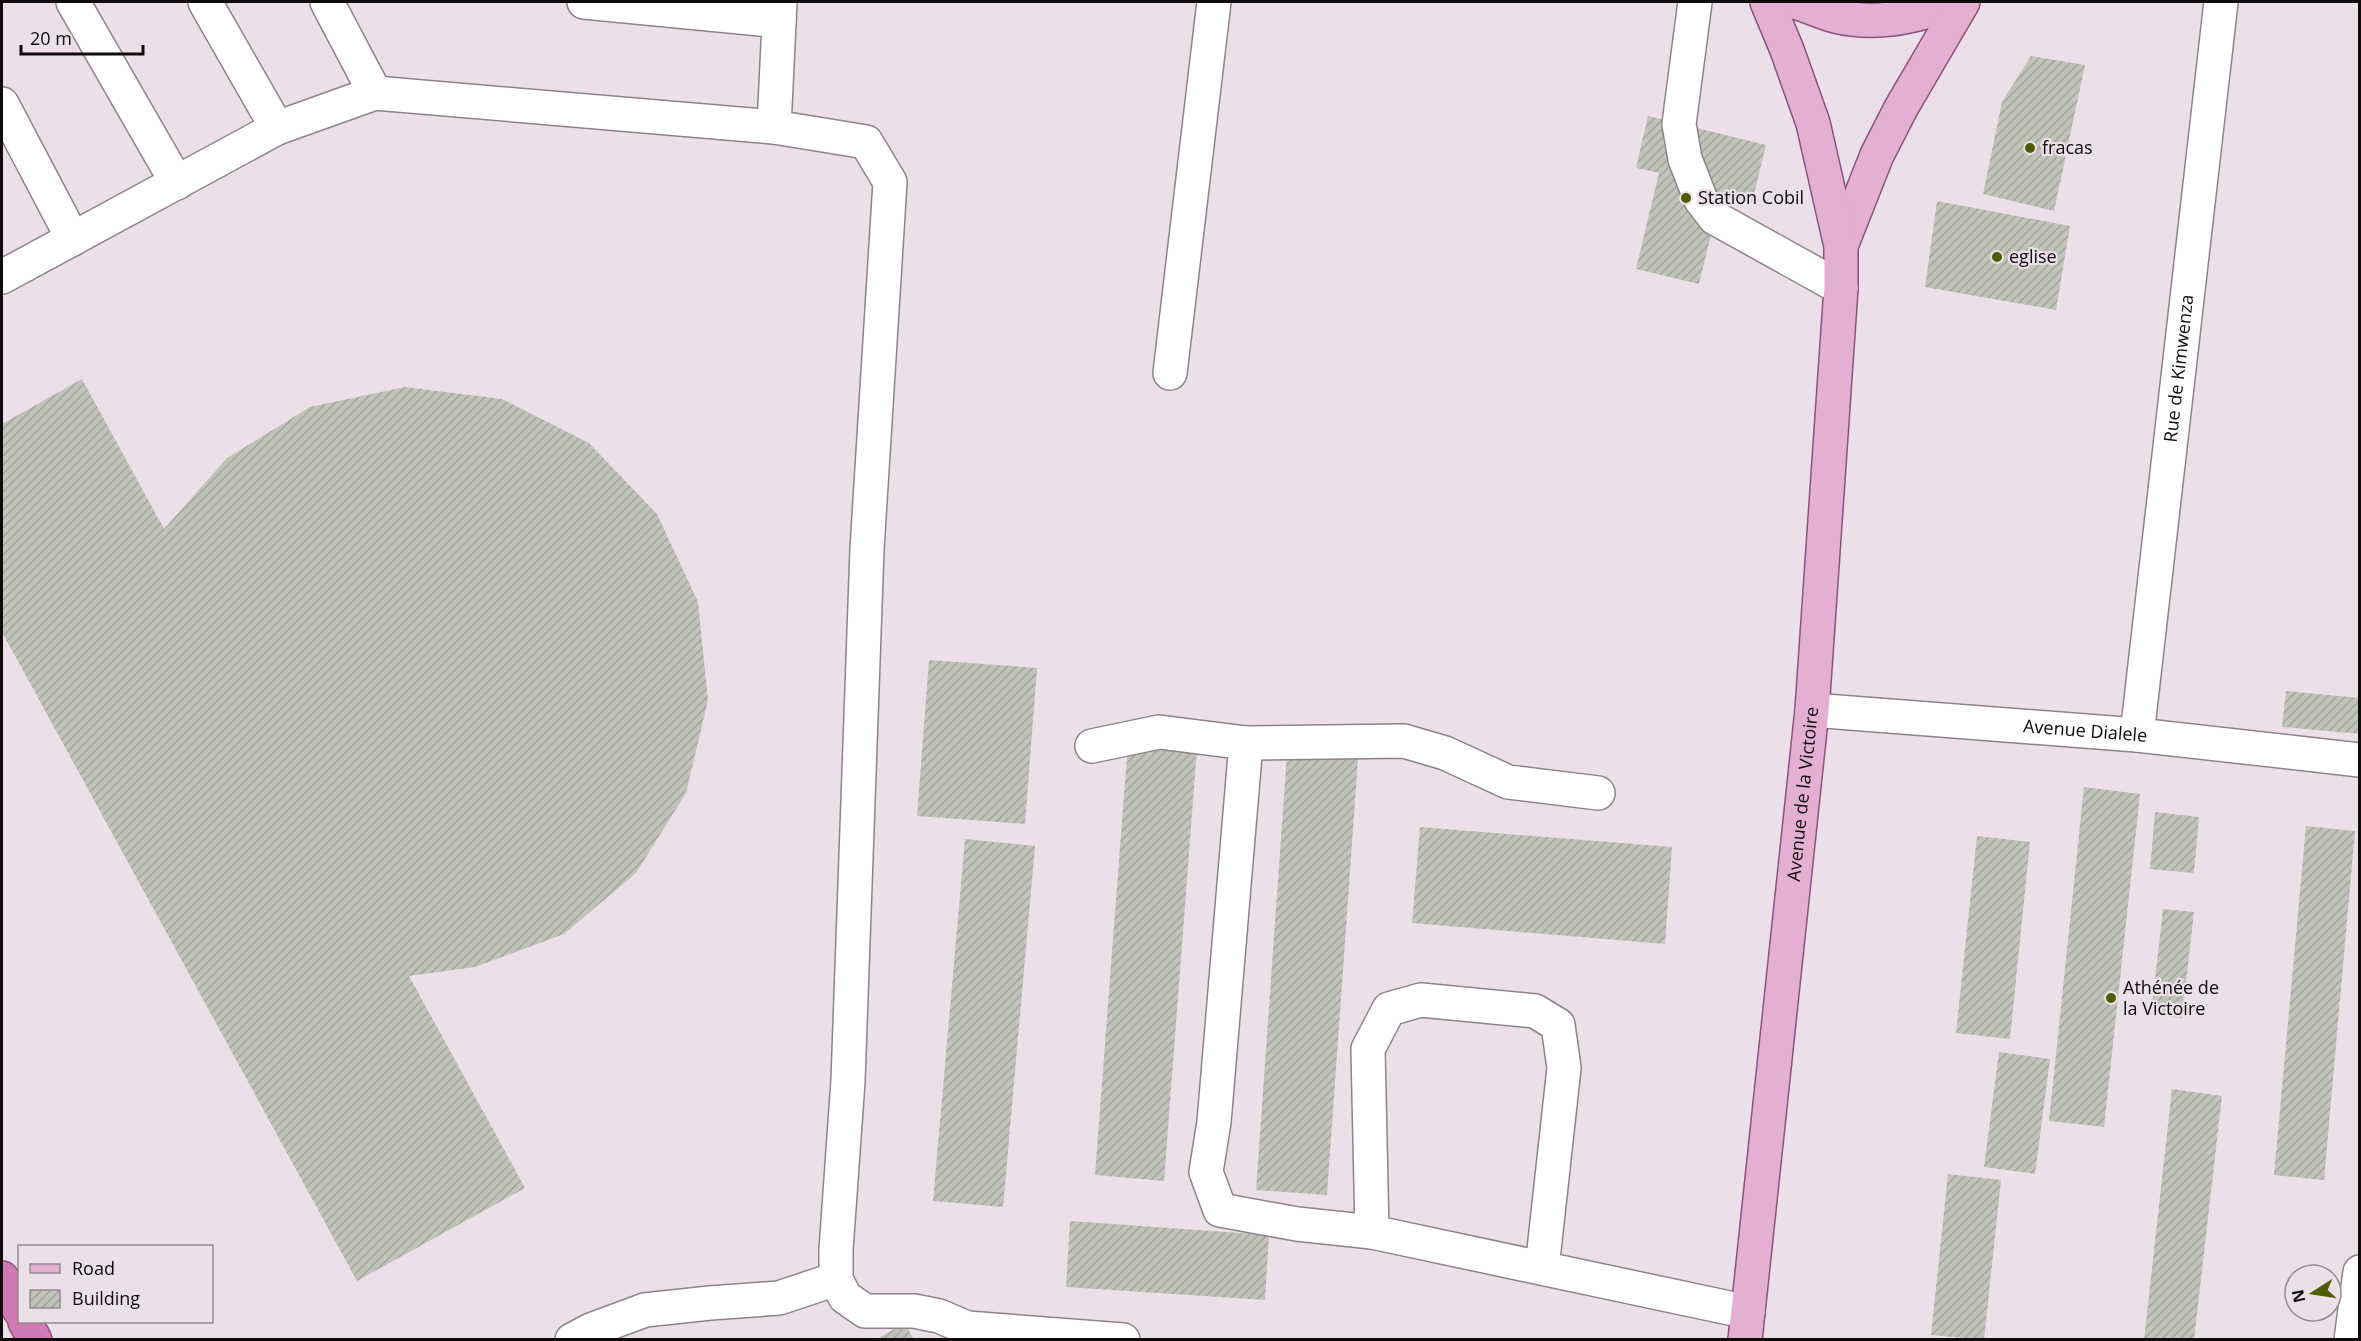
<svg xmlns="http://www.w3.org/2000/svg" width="2361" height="1341" font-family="'Open Sans',sans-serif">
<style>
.building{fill:url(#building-hatch)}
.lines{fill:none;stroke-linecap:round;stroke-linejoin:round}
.minor-casing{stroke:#8d8389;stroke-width:36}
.major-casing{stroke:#8c537a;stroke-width:36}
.highway-casing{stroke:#8c537a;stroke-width:36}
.minor{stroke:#fff;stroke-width:33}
.major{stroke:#e3afd3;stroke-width:33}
.highway{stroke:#d07ab5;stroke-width:33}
.poi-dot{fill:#4e5d00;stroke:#ebe0e7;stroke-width:2}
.labels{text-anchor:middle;stroke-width:4.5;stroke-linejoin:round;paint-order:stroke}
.poi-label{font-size:18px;fill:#0f0b0d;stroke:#ebe0e7;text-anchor:start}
.street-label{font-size:18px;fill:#0f0b0d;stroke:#ebe0e7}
</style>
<defs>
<pattern id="building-hatch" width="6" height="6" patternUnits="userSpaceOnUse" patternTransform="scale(1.5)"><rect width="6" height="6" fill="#c0c3b9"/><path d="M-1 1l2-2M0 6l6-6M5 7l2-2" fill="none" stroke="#a4a69e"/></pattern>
</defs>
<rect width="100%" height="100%" fill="#ebe0e7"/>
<!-- building -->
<path class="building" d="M2031,56L2085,65L2054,211L1983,194L2002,102Z
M1648,116L1766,145L1752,202L1721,194L1699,284L1636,269L1659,173L1636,168Z
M1937,201L2070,226L2056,310L1925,287Z
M82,379L164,529L227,458L310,407L405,387L502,399L589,443L657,514L698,602L708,700L686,793L636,873L564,934L475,967L409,976L525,1188L357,1281L2,632V424Z
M929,660L1037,668L1025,824L917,816Z
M2286,691L2360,698V734L2282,727Z
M1128,743L1197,748L1164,1181L1095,1175Z
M1287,754L1358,759L1327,1195L1256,1190Z
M2084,787L2140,794L2104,1127L2049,1121Z
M2155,812L2199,817L2194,873L2150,869Z
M2306,826L2355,831L2324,1180L2274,1175Z
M1420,827L1672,847L1665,944L1412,923Z
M1977,836L2030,842L2010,1039L1956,1033Z
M965,839L1035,846L1003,1207L933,1201Z
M2163,909L2194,912L2182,1018L2151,1014Z
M1999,1052L2050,1059L2035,1174L1984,1167Z
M2172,1089L2222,1096L2194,1340H2144Z
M1948,1174L2001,1180L1984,1340L1931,1335Z
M1070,1221L1269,1235L1265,1300L1066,1287Z
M905,1323L914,1340H875Z"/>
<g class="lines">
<defs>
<g id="minor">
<path d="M73,2L177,183"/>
<path d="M205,2L277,128"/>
<path d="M327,2L375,93"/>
<path d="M584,2L779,21"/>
<path d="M1695,2L1679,124L1685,159L1701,200L1715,218L1841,288"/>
<path d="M2,104L73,239"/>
<path d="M774,127L780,2"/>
<path d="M2,277L277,128L375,93L774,127L866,142L890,182L867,549L848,1081L836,1250V1279L845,1297L865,1311H914L939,1316L967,1328L982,1340"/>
<path d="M1170,373L1214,2"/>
<path id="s1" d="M1812,710L2137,735L2360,760"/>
<path id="s2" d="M2137,735L2221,2"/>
<path d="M1246,743L1404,741L1445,753L1508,782L1598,793"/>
<path d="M1092,746L1159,732L1246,743L1214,1122L1206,1172L1220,1210L1297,1224L1372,1232L1748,1312"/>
<path d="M1372,1232L1368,1049L1389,1009L1421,1000L1535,1011L1558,1025L1564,1068L1542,1268"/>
<path d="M967,1328L1123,1340"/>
<path d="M572,1340L591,1330L645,1310L710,1303L779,1298L836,1279"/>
<path d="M2351,1340L2360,1272"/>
</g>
<g id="major">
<path d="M1795,2C1808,6 1821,12 1835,16C1875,26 1917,17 1954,2"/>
<path d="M1841,246L1877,155L1901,108L1963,2"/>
<path id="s3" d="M1745,1340L1812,710L1841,288V246L1813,123L1787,50L1767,2"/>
</g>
<path id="highway" d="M2,1278L20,1311
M25,1322L35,1340"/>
</defs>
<!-- minor casing -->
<use href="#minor" class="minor-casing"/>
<!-- major casing -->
<use href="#major" class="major-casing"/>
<!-- highway casing -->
<use href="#highway" class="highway-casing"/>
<!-- minor -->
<use href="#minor" class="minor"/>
<!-- major -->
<use href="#major" class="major"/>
<!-- highway -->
<use href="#highway" class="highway"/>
</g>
<!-- markers -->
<g class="poi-dot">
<circle cx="2030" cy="148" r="6"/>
<circle cx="1686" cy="198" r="6"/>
<circle cx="1997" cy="257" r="6"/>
<circle cx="2111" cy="998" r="6"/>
</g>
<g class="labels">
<!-- poi labels -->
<g class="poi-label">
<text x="2042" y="154">fracas</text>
<text x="1698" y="204">Station Cobil</text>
<text x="2009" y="263">eglise</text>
<text x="2123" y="994">Athénée de<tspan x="2123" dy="21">la Victoire</tspan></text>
</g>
<!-- street labels -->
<g class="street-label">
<text dy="6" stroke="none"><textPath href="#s2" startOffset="369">Rue de Kimwenza</textPath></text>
<text dy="6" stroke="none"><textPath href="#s1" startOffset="274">Avenue Dialele</textPath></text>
<text dy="6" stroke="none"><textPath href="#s3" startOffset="549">Avenue de la Victoire</textPath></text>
</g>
</g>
<!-- border -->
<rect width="2361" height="1341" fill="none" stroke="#0f0b0d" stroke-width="6"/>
<!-- legend -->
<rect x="18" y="1245" width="195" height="78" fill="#ebe0e7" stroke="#938b90" stroke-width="1.5"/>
<rect x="30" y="1264" width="30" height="9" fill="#e3afd3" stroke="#938b90" stroke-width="1.5"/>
<text x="72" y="1275" font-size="18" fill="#0f0b0d">Road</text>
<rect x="30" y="1290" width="30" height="18" fill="url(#building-hatch)" stroke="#938b90" stroke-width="1.5"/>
<text x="72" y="1305" font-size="18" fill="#0f0b0d">Building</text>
<!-- north arrow -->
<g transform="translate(2313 1293) rotate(258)"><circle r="28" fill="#ebe0e7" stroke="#938b90" stroke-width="1.5"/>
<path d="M0-4.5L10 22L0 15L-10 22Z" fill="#4e5d00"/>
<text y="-9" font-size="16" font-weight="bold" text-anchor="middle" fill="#0f0b0d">N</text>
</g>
<!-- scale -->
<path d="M21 45v9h122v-9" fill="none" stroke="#0f0b0d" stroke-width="3"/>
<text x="30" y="45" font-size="18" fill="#0f0b0d" stroke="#ebe0e7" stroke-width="4.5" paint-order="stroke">20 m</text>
</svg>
